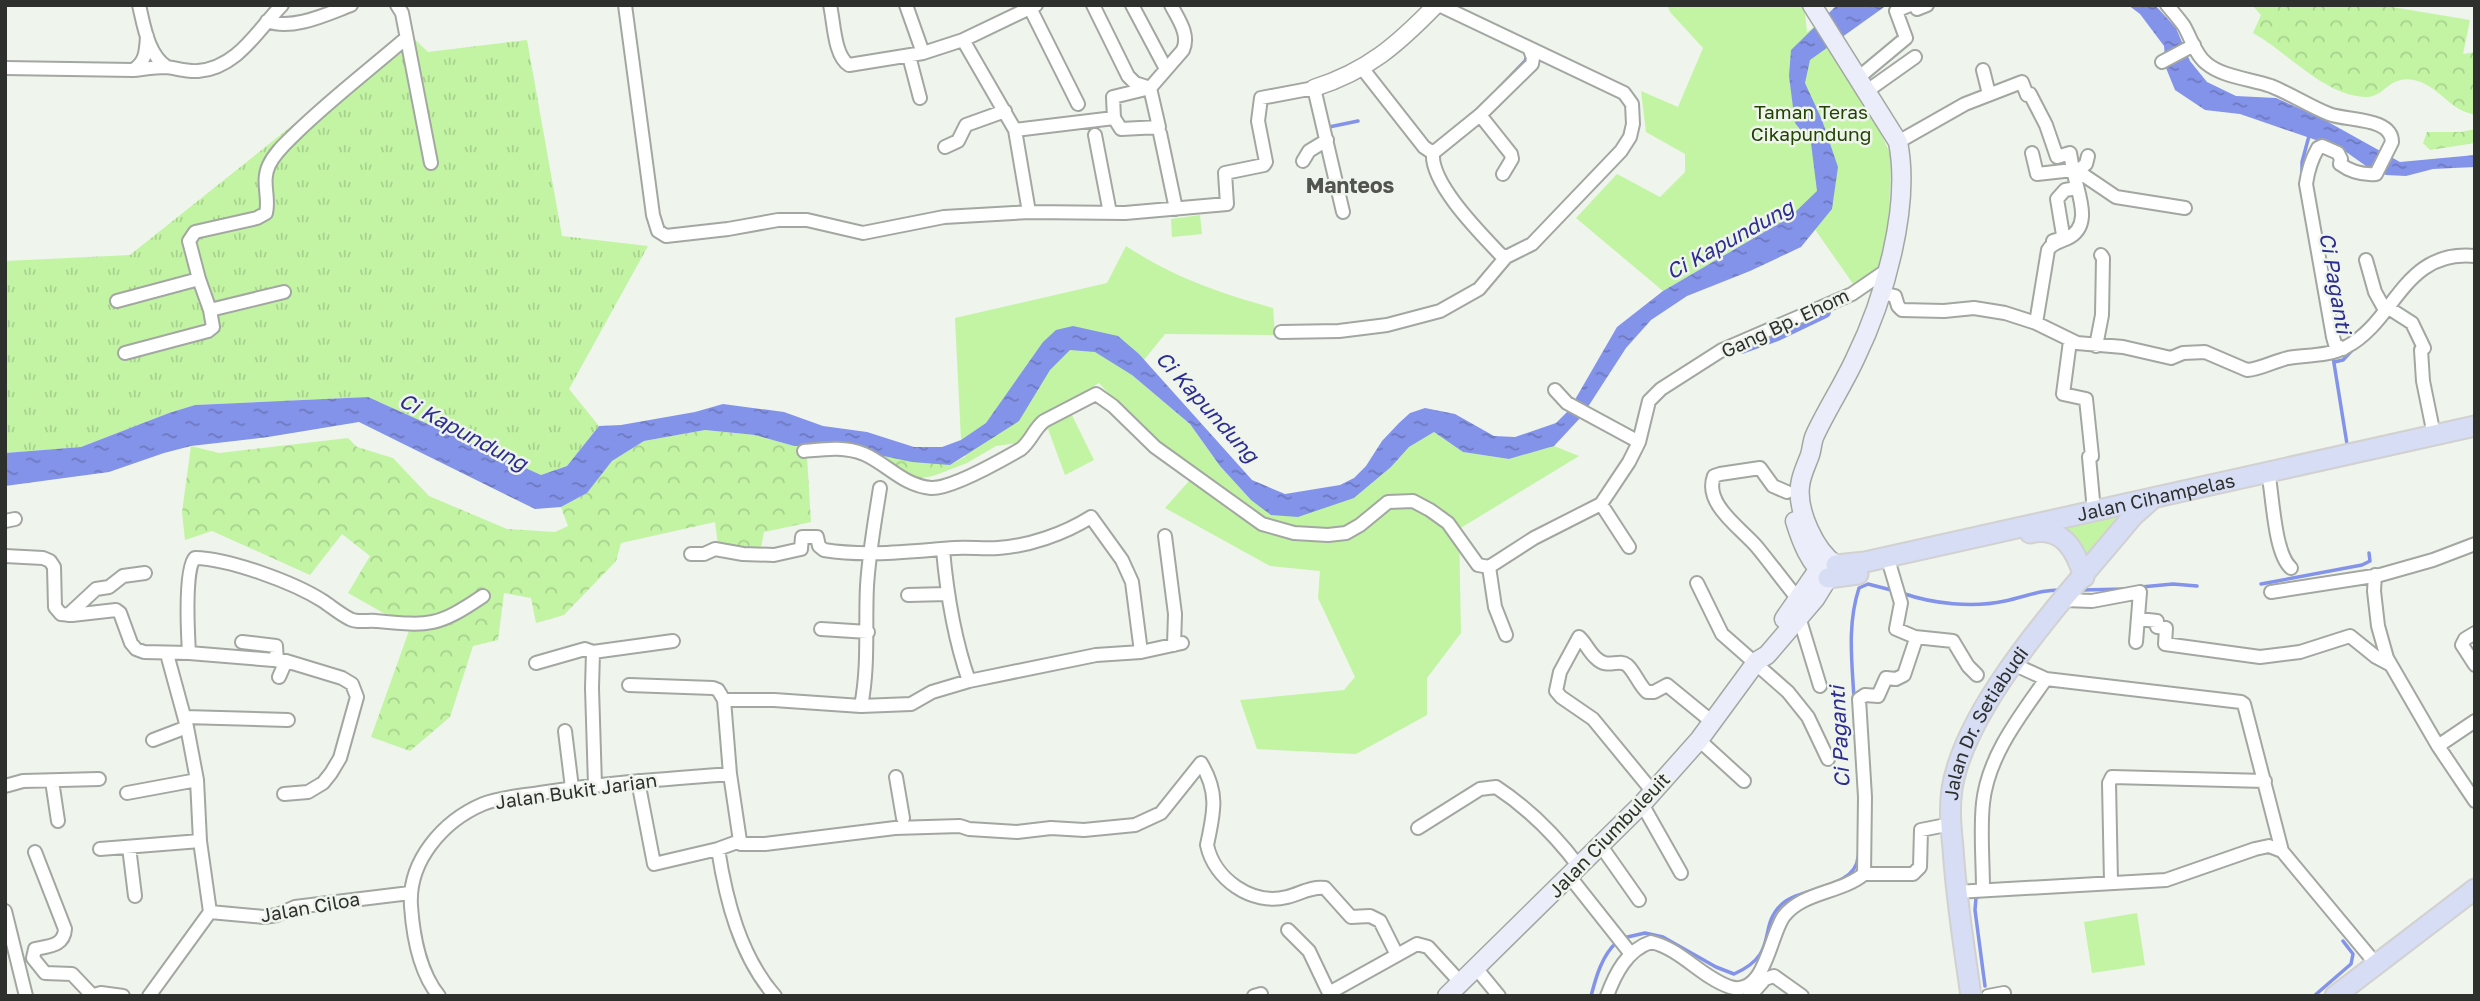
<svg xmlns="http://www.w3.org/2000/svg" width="2480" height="1001" font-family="'Golos Text',sans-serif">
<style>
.grass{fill:url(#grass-tufts)}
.forest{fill:url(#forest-crowns)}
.park{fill:#c2f4a3}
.water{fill:url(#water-ripples)}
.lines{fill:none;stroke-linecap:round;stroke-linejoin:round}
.stream{stroke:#8493ea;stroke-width:3.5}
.canal{stroke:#8493ea;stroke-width:12}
.minor-casing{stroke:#a3a7a1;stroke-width:16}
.tertiary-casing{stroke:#a3a7a1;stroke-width:19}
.secondary-casing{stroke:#a3a7a1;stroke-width:21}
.primary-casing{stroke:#d1d1d1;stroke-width:23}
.minor{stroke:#fff;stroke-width:12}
.tertiary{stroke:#fff;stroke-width:16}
.secondary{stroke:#ebeefa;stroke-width:18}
.primary{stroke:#d7ddf5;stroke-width:19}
.labels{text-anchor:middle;stroke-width:5;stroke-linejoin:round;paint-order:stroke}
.park-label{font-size:19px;fill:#224203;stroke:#eff4ed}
.street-label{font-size:19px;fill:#2e302d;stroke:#eff4ed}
.neighbourhood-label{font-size:21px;font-weight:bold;fill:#51544f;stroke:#eff4ed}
.water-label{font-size:21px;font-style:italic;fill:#2c2d90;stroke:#eff4ed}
</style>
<defs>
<pattern id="grass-tufts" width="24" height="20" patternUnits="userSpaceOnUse" patternTransform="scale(1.75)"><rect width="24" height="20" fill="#c2f4a3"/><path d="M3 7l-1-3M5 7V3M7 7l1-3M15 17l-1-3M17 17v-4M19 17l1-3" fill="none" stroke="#a7d28d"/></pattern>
<pattern id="forest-crowns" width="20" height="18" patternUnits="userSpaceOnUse" patternTransform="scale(1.75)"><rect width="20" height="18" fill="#c2f4a3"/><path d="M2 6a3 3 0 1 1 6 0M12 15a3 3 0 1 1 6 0" fill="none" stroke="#a7d28d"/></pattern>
<pattern id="water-ripples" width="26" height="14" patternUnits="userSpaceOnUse" patternTransform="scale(1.75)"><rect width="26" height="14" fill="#8493ea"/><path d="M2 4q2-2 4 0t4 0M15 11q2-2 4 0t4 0" fill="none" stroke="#6c78be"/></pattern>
</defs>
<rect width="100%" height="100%" fill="#eff4ed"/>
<!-- grass -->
<path class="grass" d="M408,33L428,52L527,40L562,236L648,246L569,389L599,426L567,466L541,475L368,397L195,405L169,413L81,447L5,453V261L130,255Z"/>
<!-- forest -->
<path class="forest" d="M2252,5H2380L2470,20L2463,54L2475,52V115C2470,113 2464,112 2459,109C2444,100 2433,84 2414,80C2388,75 2385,98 2365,97C2322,94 2289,53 2253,33L2261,15Z
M2475,129V143L2430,150L2423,143L2427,132H2461Z
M705,430L755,435L794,446H836L950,465L966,456L967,463L933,476L911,480L866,456L836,452L807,457L811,522L764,532L760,553L719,552L715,522L621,543L616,561L564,615L536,623L531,598L504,593L498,640L473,646L450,717L410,751L371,737L410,628L348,593L370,556L342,534L310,575L212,531L185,540L182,512L191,446L219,453L348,438L357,447L393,458L429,496L507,529L555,532L568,526L561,507L587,493L612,461L644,441Z"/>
<!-- park -->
<path class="park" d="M1667,5H1804L1807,32L1813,28C1840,67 1870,107 1889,151C1894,162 1887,249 1882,262C1878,272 1864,281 1856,288L1800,208L1790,217L1663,291L1576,218L1617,174L1660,197L1685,172V154L1646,132L1641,91L1678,107L1703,48L1670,12Z
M1200,215L1202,234L1172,237L1171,219Z
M1126,246C1175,278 1217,292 1273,308L1275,335L1165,334L1132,375L1190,424L1220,466L1251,500L1354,498L1391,467L1409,447L1434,432L1463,452L1509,459L1554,446L1579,456L1459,529L1461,633L1427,678V715L1356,754L1257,749L1240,700L1344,690L1355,677L1318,598L1320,571L1270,566L1165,508L1189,481L1099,383L1066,403L1094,460L1065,475L1048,429L1032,441L996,446L967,463L961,440L955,318L1107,283Z
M2116,515L2120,516V520L2087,567L2052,528Z
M2137,913L2145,965L2092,973L2084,922Z"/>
<!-- water -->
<path class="water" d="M1837,5H1887L1810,60L1805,83L1822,120L1838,167L1832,209L1801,247L1750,271L1687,296L1651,320L1626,348L1582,416L1554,446L1509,459L1463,452L1434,432L1409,447L1391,467L1354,498L1298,517L1271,515L1251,500L1220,466L1190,424L1132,375L1095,352L1070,350L1050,370L1019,421L950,465L912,462L836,446H794L755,435L705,430L644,441L612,461L587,493L561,507L535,509L359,422L268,437L191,446L164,453L109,472L5,486V453L81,447L169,413L195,405L368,397L541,475L567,466L599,426L621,425L695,412L723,404L784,412L823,426L867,432L914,447H942L961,440L986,423L1043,342L1056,330L1073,326L1118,336L1139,354L1252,480L1285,494L1340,485L1354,478L1366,466L1382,441L1399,423L1410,413L1425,408L1455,414L1494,436L1515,437L1556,423L1569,410L1617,327L1663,291L1790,217L1817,191L1811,143L1795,123L1789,76L1791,50Z
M2128,5H2155L2176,28L2190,61L2207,82L2236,96L2276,98L2321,118L2400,162L2475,155V167L2433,169L2406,176L2386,175L2366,166L2342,149L2240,114L2205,110L2175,90L2166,68L2164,46L2140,14Z"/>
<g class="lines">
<!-- stream -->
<path class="stream" d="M1498,89L1525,61L1527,56
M1329,127L1358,121
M2302,177V162L2309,136
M2333,357L2347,444
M2334,362L2343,360L2356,346
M2261,584L2362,565L2370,561L2369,553
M2141,587L2173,584L2197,586
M2081,590L2126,589
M1902,593C1933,604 1973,608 2005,601C2025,597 2042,589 2063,590
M1854,699C1852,661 1847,625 1859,588L1868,584L1895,591
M1859,832V794
M1983,895L1976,898L1975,910L1985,986
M1623,938L1645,933L1663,937L1716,967L1734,974C1781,953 1756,928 1782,904C1801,887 1856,888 1858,857
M1591,996C1596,977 1602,955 1617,942
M2314,996L2351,964L2353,954L2343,941"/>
<!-- canal -->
<path class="canal" d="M1741,348L1777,335L1825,312"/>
<defs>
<path id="minor" d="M139,5C144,26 148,55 167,67
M397,5L402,13L431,163
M625,5L653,215L658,231L666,236L728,229L778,220H807L863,233L944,217L1029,212L1125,213L1227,204L1225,173L1264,165L1266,162L1258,121L1261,98L1314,88L1343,212
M830,5C834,22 834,56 849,65L923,53L963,40L1036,5
M906,5L923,53
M1132,5L1166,69
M1915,5L1917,9L1927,5
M2167,5C2173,12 2179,19 2184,26C2191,38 2195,54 2206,63C2222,77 2251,79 2271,86C2291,94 2309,106 2329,114C2346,121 2392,117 2392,142L2376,174C2363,175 2351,172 2340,164L2341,159L2338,153L2322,146L2318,148C2311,160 2308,170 2306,184L2333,337L2335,344L2343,349
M1030,8L1078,104
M267,21C292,31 327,14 351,5
M963,40L1015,130L1029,212
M909,56L920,98
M2162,62L2194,45
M5,68L133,70C146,62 146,51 147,36
M1362,68L1424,147L1433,153
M133,70C143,69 155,67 166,67C176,68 187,72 198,71C237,68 257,31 282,5
M1983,70L1989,94
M1858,78L1906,38L1896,11L1910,5
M1867,91L1915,57
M1480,115L1511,154L1512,159L1503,174
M1114,118L1121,129L1159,127L1150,88L1183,50C1190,34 1178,19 1171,5
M1015,130L1114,118L1113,97L1150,88L1135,83L1128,76L1093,5
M1160,133L1176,209
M1095,135L1110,213
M1898,142L1965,104L2022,82L2027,95L2030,94L2046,125L2057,157L2070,153L2073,170
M945,147L958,141L966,125L1005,111
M1433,153L1480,115L1532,64L1533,58L1530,50
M1433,153C1430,183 1480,233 1500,254L1506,257
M2032,153L2037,174L2073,170L2074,174
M1303,161L1309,151L1327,140
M2079,172L2116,197L2185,208
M2053,241L2063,238V235L2057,199L2065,190L2077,188
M2366,260L2375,292L2385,310
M199,279L210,310
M1881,293L1895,296L1898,306L1902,310L1944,311L1974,308L2005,313L2036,323L2077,343L2123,347L2171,358L2183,353L2205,352L2247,370C2261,369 2274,361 2288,358C2305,355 2330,356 2346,347C2396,321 2403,249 2475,256
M117,301L199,279L189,241L195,232L257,218L266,213C270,197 261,182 269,165C275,152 287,142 297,132C331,99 369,70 405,39
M2387,307L2412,323L2424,348L2421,350L2423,381L2434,435
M2036,323L2048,250C2052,243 2059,242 2066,239C2093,227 2079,197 2074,174L2086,164L2088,156
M1281,332L1339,331L1387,325L1440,311L1479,289L1506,257L1532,244L1621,151L1630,137L1633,124L1632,104L1624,93L1439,5
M2070,341L2063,394L2086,399L2092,456L2089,457L2094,511
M2096,346L2102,315L2103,258L2101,255
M125,353L208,331L213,327L210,310L284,292
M1555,390L1567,403L1639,442
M804,451C825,449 844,446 864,454C887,464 904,486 931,488C951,489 1002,460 1021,449C1031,441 1034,429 1044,421L1096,394L1113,406L1155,447L1262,524L1294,533L1328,535L1346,533L1360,525L1388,502L1413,501L1430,510L1448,523L1478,565L1489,567L1534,538L1601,504L1629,462L1639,442L1649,401L1661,389L1722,350L1852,294L1887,270
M2268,472C2273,496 2274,553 2291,568
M1787,492L1773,486L1760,468L1720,474L1714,476C1703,504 1742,529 1757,547C1771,564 1784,582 1798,599
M1601,504L1629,547
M5,521L15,519
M1165,536L1175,614L1174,645
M943,550C947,595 954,638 969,681
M691,554H704L715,549L743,554L774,555L801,549L802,537H817L819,546L824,550C867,557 911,551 955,548C969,547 984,549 998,548C1029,546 1064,534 1091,517L1122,560L1132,582L1141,652
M5,556L43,558L50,561L54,567L55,607L61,614L72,615L116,610L120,613L131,643L136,649L144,652L189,653L286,661L342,678L352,684L357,697L340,758L331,773L323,783L308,792L284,794
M1489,567L1495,607L1506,635
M2375,575L2374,591L2378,626L2387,658L2438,746L2475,801
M1697,583L1722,634L1788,692L1808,717L1828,759
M2271,592L2380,575L2433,560L2475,544
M908,595L947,594
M2064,600L2092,601L2140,592L2136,642
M68,615L96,589L109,587L123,576L145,573
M1799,617L1820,686
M2139,619L2157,621V627L2166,628L2165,644L2260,657L2300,652L2350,636L2376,657L2391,665
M821,629L868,632
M2475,633L2465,639L2462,645L2475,665
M1915,637L1953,641L1968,666L1977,675
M242,642L276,646L277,661
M593,652L673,641
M189,653C188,636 184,568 195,558C230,559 293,582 323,601C332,607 340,614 350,619C357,623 368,620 376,621C430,626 437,627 483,596
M536,663L585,649L593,652L592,688L595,785
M2013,664L2046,679L2241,702L2244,704L2282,851L2376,964
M279,677L286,661
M629,685L713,688L718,690L724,700
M861,706C869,666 865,626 867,586C869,553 875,520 880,488
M185,717L288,720
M565,731L572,788
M153,740L187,727
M1699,740L1744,781
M2438,746L2475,721
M896,777L903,818
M52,781L58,821
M638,781L654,864L718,849L740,841
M5,786L23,781L99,779
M1653,792L1593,719L1561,697L1556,691L1560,672L1579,637C1585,642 1589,652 1596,658C1608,670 1618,658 1627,665C1635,672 1639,685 1647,692H1654L1667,685L1711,721
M127,793L197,780
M1642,804L1681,873
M1418,828L1480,789L1496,787C1528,808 1557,837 1580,868
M740,841L741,844H765L895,828L960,826L969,829L1017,832L1051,828L1084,830L1135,825L1161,813L1201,763C1219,793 1214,812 1207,845C1214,879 1252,906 1287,897C1300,894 1311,886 1325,888L1351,917L1370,916L1380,921L1397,955
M740,841L730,774L724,700H774L861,706L911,704L932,692L969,681L1096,655L1141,652L1182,643
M1601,846L1639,900
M129,847L135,896
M100,849L200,841
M718,849C726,900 740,956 775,996
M35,852L65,929C64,946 49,946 35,949L33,958L45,973L72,974L92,995
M1864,874H1913L1920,867L1921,830L1951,824
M1570,877L1631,954
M2111,882L2109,783L2112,777L2265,781
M1983,890C1983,861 1980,831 1983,803C1988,756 2020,716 2046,679
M1956,892L2166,880L2255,849L2269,846L2282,851
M5,911L26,996
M210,912L264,917L277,915L295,907L410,893
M1288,930L1309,951L1329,993L1417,944L1428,947L1461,983
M1476,968L1499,996
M91,996L101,993L123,996
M149,996L210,912L200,841L197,780L187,727L167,654
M439,996C420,973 413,935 411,906C408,861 443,821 483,804C500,797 521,796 540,793C603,783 667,779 730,774
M1254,996L1261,994
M1607,996C1615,974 1627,950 1651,942C1681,949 1701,977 1730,987C1765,998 1770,934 1784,916C1802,892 1841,893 1864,874L1865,797L1859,699L1865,695L1878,696L1886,678L1896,679L1904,675L1916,639L1915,637L1896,629L1901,603L1890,566
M1750,996L1765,979L1774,976L1802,996
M1988,996L2004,993"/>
<path id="tertiary" d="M1314,88C1368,71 1398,44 1436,5"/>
<path id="secondary" d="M1795,521C1801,541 1810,565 1828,578
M1784,619L1824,561
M1447,996L1642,804L1699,740L1757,661L1767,655L1815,599L1836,565C1815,551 1797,511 1800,486C1801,475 1806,466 1810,455C1812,449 1812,441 1815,435C1827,409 1843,385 1855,359C1884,300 1911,207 1898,142L1812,5"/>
<g id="primary">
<path d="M2030,533C2062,525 2076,550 2084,577"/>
<path id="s1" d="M1836,565L1865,562L2475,426"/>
<path d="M1828,578L1858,574"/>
<path id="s2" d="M1971,996C1964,946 1956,898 1953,848C1951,829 1949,809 1952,789C1966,700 2075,587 2132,517L2151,500"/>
<path d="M2335,996L2475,889"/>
</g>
</defs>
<!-- minor casing -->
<use href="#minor" class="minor-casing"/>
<!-- tertiary casing -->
<use href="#tertiary" class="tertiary-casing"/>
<!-- secondary casing -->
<use href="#secondary" class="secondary-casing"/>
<!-- primary casing -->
<use href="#primary" class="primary-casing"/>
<!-- minor -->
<use href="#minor" class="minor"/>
<!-- tertiary -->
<use href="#tertiary" class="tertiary"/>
<!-- secondary -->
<use href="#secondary" class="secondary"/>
<!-- primary -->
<use href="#primary" class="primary"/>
</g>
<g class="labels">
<!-- park labels -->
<g class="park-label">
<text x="1811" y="119">Taman Teras<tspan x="1811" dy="22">Cikapundung</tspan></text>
</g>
<!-- street labels -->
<g class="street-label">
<text transform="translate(1785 323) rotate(-25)" y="7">Gang Bp. Ehom</text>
<text dy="7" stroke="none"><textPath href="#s1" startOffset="327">Jalan Cihampelas</textPath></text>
<text dy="7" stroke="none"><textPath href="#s2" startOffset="282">Jalan Dr. Setiabudi</textPath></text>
<text transform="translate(576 791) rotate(-8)" y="7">Jalan Bukit Jarian</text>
<text transform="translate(1609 835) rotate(-46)" y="7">Jalan Ciumbuleuit</text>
<text transform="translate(310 907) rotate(-10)" y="7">Jalan Ciloa</text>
</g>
<!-- neighbourhood labels -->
<g class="neighbourhood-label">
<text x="1350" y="193">Manteos</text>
</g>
<!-- water labels -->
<g class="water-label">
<text transform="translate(1730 240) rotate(-29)" y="7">Ci Kapundung</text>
<text transform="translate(2335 283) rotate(80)" y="7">Ci Paganti</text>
<text transform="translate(1207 407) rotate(48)" y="7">Ci Kapundung</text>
<text transform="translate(463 432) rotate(28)" y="7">Ci Kapundung</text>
<text transform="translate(1840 737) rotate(-93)" y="7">Ci Paganti</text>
</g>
</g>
<!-- border -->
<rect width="2480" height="1001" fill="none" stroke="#2e302d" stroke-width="14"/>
</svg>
